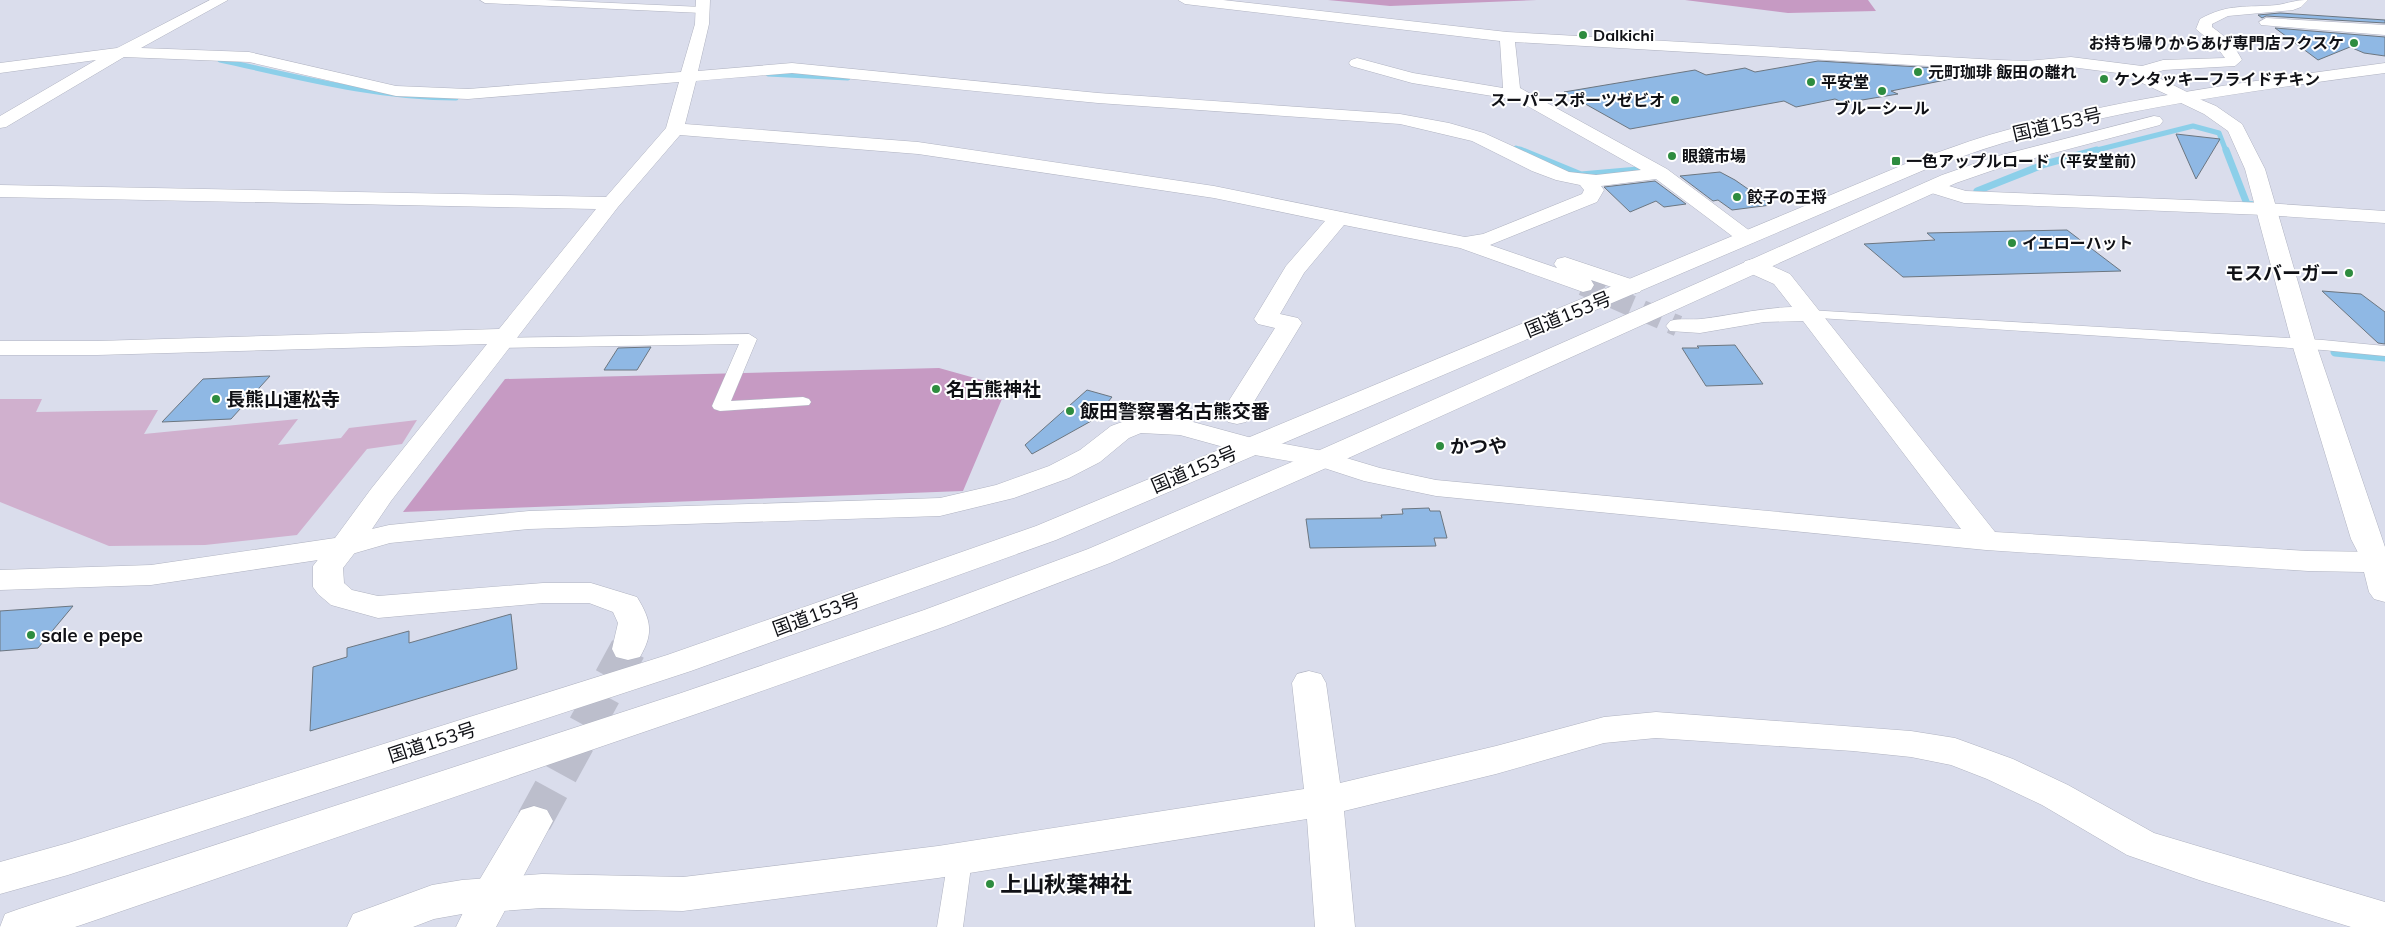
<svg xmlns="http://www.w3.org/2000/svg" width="2385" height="927" font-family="Mulish,'Noto Sans JP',sans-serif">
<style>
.green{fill:#d0b0ce}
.forest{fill:#c69ac3}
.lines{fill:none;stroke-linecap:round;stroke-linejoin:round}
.stream-far2{stroke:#8ccfe9;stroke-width:5}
.stream-far1{stroke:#8ccfe9;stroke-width:7}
.stream{stroke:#8ccfe9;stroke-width:9}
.building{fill:#8fb8e4;stroke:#6c7680}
.street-tunnel{stroke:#bcbecc;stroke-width:21;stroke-dasharray:21 11;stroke-linecap:butt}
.secondary-tunnel{stroke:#bcbecc;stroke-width:36;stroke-dasharray:36 18;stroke-linecap:butt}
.lane-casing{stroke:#b0b3c1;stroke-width:1}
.street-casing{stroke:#b0b3c1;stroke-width:1}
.secondary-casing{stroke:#b0b3c1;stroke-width:1}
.highway-casing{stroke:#b0b3c1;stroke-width:1}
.lane{fill:#fff;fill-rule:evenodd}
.street{fill:#fff;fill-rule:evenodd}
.secondary{fill:#fff;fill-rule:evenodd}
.highway{fill:#fff;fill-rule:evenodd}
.poi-dot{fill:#2e8c3f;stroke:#fff;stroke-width:2}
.labels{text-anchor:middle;stroke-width:4;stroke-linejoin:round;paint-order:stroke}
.far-poi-label{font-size:16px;font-weight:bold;fill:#101116;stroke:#fff;text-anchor:start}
.street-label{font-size:19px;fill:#101116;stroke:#fff}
.poi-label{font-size:19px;font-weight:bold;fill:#101116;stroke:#fff;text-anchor:start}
.near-poi-label{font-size:22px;font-weight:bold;fill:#101116;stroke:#fff;text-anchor:start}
</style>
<rect width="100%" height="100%" fill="#daddec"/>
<!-- green -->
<path class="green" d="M0,399H42L36,412L158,410L144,434L298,419L278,445L341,438L349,428L417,420L402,444L367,449L297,535L205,545L109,546L0,502Z"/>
<!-- forest -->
<path class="forest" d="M1328,0H1537L1390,6Z
M1685,0H1868L1876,11L1788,13Z
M939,368L1007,387L963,491L403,512L505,379Z"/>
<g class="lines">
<!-- stream-far2 -->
<path class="stream-far2" d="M220,60C298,77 376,98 456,98
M768,74L848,78
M1516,148L1523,151
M2093,151L2193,126L2219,133L2226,151"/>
<!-- stream-far1 -->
<path class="stream-far1" d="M1520,150L1581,175L1638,170
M2226,150L2247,204L2255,205
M1977,191L2045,164L2097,150"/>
<!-- stream -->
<path class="stream" d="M2335,352L2385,357"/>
</g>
<!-- building -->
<path class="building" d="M2280,13L2385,20V23L2266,16L2262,18L2258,15Z
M2275,28L2385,37V56L2364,53L2350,47L2318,60Z
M1818,61L1970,70V75L1891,91L1898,94L1844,103L1835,99L1796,107L1784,101L1630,129L1564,92L1695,70L1706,75L1745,68L1755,72Z
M2176,134L2220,139L2196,179Z
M1720,172L1735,180L1771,205L1732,210L1718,200L1713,201L1680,176Z
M1655,181L1686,204L1664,207L1656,201L1630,212L1604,187Z
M2067,230L2121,271L1903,277L1864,244L1935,240L1927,233Z
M2322,291L2361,294L2385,312V344L2378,343Z
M1735,345L1763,384L1706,386L1682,348H1699L1697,346Z
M651,347L637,370H604L618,348Z
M270,376L231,419L162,422L203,379Z
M1087,390L1112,397L1093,420L1032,454L1025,445Z
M1429,508L1430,511H1440L1447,538H1434L1436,546L1310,548L1306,519L1382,518L1381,515L1403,514L1402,509Z
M73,606L38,648L0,651V611Z
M511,614L517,669L310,731L313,667L347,657V648L409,631V643Z"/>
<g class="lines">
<!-- street-tunnel -->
<path class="street-tunnel" d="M1583,285L1678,326"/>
<!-- secondary-tunnel -->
<path class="secondary-tunnel" d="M534,821L628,649"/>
<defs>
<path id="lane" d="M480,0H545L702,7L707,10L702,13L485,3Z
M1808,310L2323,340L2385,346V356L2323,350L1803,317L1801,314Z
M749,334L757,339L731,401L803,397L809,399L811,402L809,405L720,411L714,409L712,406L739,344L500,348L492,343L500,338Z
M960,849L969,852L972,859L963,927H937L948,859L951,852Z"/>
<path id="street" d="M210,0H228L141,48L249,52L396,86L468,89L681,72L695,24L696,0H710L709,24L698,71L792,63L1098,93L1400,114L1449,123L1484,133L1569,172L1596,175L1641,170L1517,100L1412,83L1351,66L1349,63L1351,60L1357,58L1413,73L1503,88L1500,41L1185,4L1178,0H1223L1507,32L1998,60L2027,61L2071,57L2142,66L2163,60L2225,58L2216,46L2196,29L2200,19C2229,3 2246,8 2277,5C2289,3 2295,0 2308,0L2301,7L2293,10L2228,16L2212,24V27C2225,36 2235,46 2242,60L2235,66L2164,70L2151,74L2191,94L2194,98L2191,102L2185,103L2140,82L2133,75L2071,67L2027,71L1998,70L1515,42L1520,88L1667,169L1754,234L1758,238L1754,242L1747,244L1740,242L1656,179L1601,186L1604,190L1597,202L1490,245L1557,268L1554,264L1557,259L1565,257L1640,282L1643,287L1640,292L1632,294L1591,280L1594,285L1591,290L1583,292L1460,248L1344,225L1304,273L1280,314L1298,318L1302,323L1249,410L1250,416L1246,422L1237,424L1228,422L1223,410L1275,328L1258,324L1254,319L1286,266L1325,221L1214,198L918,154L680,135L618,207L391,501L372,529L389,525L529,511L940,498L996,485L1049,466L1080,450L1111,426L1136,417L1156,416L1182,419L1252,438L1323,451L1380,468L1436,480L1961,529L1803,321L1764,322L1700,333L1670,331L1666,326L1670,321C1680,318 1691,320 1701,319C1732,315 1761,308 1792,307L1774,284L1745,271L1742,266L1745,261L1753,259L1761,261L1790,274L1995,532L2308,551L2385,552V602L2374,599L2369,592L2364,572L2308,571L1986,550L1436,496L1364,481L1318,466L1249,454L1180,435L1141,433L1129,438L1100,462L1069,478L1014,498L940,516L529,529L390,543L345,556L151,585L0,590V570L151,565L335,538L371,489L487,344L97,355H0V341H97L499,329L596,209L0,197V185L606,197L666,128L679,82L468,99L396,96L249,62L124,57L6,127L0,128V116L96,60L0,73V63L117,48ZM792,73L1098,103L1400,124L1472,141L1532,171L1556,180L1580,185L1584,190L1582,194L1483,234L1465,237L1214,186L918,142L685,124L696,81Z
M2266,18L2385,25V35L2261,25L2259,22Z
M1932,181L1966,191L2265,203L2385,211V223L2265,215L1964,203L1925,191L1922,187L1925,183Z
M1309,671L1321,674L1326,683L1340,783L1496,746L1604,717L1656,712L1911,731L1955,738L2013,759L2068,785L2154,833L2385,902V927H2351L2199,880L2127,855L2042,805L1987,779L1951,765L1911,757L1853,751L1656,738L1604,743L1496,774L1344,811L1355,927H1315L1307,819L938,878L683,911L542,908L462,914L434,919L413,927H347L353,914L432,885L462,880L542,874L683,877L938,846L1304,789L1292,683L1297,674Z"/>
<path id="secondary" d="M2185,93L2216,106L2242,124L2265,169L2316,344L2385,547V569L2377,571L2366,568L2351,539L2292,344L2245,169L2228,131L2204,114L2179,102L2176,98L2179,94Z
M345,536L356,539L360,546L343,568L344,583L352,590L378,596L543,583H591L637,597C651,620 654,633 640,657L628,660L616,657L612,649L618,623L613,612L589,603H543L378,618L331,605L318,594L313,587V566L334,539Z
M534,806L547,810L553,821L496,927H456L477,884L521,810Z"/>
<path id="highway" d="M2385,63V73C2257,90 2127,107 2003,143C1976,151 1950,161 1924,170L1056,540L691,671L68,875L0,894V862L68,843L667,655L1036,526L1910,162C1937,153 1963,143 1989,135C2118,98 2252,81 2385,63Z
M2154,116L2160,117L2163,121L2160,125L2008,165L1956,183L1333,465L1110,563L946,626L705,711L84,924L75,927H0L5,914L19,909L681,693L924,610L1088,549L1313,453L1942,175L1994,157Z"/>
</defs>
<!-- lane casing -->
<use href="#lane" class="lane-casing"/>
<!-- street casing -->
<use href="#street" class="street-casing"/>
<!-- secondary casing -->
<use href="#secondary" class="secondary-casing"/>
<!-- highway casing -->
<use href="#highway" class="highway-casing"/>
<!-- lane -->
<use href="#lane" class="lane"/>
<!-- street -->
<use href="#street" class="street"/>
<!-- secondary -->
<use href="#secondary" class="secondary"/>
<!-- highway -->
<use href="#highway" class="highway"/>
</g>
<!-- markers -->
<g class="poi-dot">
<circle cx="1583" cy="35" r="5"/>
<circle cx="2354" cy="43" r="5"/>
<circle cx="1918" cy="72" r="5"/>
<circle cx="2104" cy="79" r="5"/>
<circle cx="1811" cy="82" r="5"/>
<circle cx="1882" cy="91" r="5"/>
<circle cx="1675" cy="100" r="5"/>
<circle cx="1672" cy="156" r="5"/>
<rect x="1891" y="156" width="10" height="10" rx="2.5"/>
<circle cx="1737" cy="197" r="5"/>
<circle cx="2012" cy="243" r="5"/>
<circle cx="2349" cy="273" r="5"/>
<circle cx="936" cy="389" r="5"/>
<circle cx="216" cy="399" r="5"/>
<circle cx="1070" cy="411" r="5"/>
<circle cx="1440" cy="446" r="5"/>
<circle cx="31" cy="635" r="5"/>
<circle cx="990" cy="884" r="5"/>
</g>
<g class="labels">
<!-- far-poi labels -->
<g class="far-poi-label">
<text x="1593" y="41">Dalkichi</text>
<text x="2344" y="49" text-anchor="end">お持ち帰りからあげ専門店フクスケ</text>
<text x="1928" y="78">元町珈琲 飯田の離れ</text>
<text x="2114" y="85">ケンタッキーフライドチキン</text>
<text x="1821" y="88">平安堂</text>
<text x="1665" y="106" text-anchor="end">スーパースポーツゼビオ</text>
<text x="1882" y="114" text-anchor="middle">ブルーシール</text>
<text x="1682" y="162">眼鏡市場</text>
<text x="1906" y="167">一色アップルロード（平安堂前）</text>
<text x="1747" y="203">餃子の王将</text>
<text x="2022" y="249">イエローハット</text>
</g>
<!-- street labels -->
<g class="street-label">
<text transform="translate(2057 124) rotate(-13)" y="7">国道153号</text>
<text transform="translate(1568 314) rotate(-22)" y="7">国道153号</text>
<text transform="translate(1194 469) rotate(-23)" y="7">国道153号</text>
<text transform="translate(816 614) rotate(-20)" y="7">国道153号</text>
<text transform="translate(432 742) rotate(-18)" y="7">国道153号</text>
</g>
<!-- poi labels -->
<g class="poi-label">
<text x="2339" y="280" text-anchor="end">モスバーガー</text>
<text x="946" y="396">名古熊神社</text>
<text x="226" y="406">長熊山運松寺</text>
<text x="1080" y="418">飯田警察署名古熊交番</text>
<text x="1450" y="453">かつや</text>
<text x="41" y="642">sale e pepe</text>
</g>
<!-- near-poi labels -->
<g class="near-poi-label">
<text x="1000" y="892">上山秋葉神社</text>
</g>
</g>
</svg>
